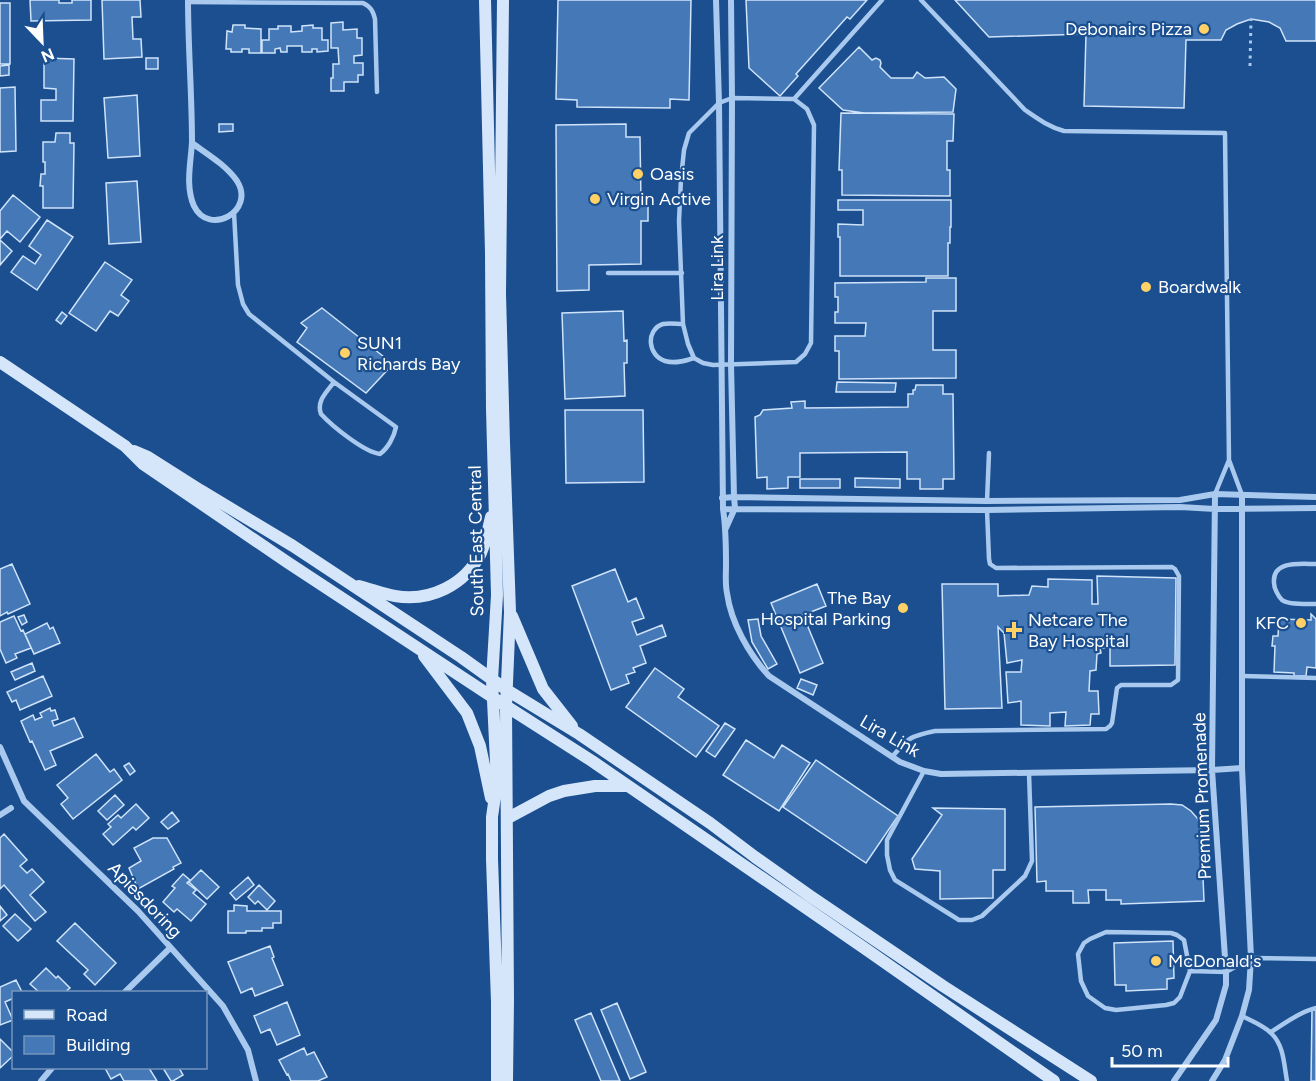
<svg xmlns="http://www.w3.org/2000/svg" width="1316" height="1081" font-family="Figtree,sans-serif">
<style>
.building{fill:#4478b7;stroke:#cfe3fa;stroke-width:1.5}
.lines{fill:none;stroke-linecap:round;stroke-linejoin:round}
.path{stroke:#a9c9ee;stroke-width:3;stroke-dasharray:3 4.5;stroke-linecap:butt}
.lane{stroke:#a9c9ee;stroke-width:4.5}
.street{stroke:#a9c9ee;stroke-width:6}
.secondary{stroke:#d6e6fa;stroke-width:12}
.poi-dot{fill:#ffd166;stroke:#1b4f8f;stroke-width:2}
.labels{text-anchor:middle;stroke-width:4.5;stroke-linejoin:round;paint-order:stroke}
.poi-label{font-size:18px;fill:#fff;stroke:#1b4f8f;text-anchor:start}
.street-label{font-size:18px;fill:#fff;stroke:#1b4f8f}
</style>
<rect width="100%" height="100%" fill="#1b4f8f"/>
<!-- building -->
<path class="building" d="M30,0H59V3H72V0H91V20L31,21Z
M102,0H140L141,17H132L133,39H141L142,57L104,59Z
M558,0H691L689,100L670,99V108L577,107V100L556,99Z
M746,0H867L850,19L847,17L796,74L798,76L780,96L749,68Z
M955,0H1316V41H1286L1280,28L1269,22L1251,19L1237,24L1226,30L1221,40H1186L1184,108L1084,106L1086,34L989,37Z
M0,3H10V64H0Z
M343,22V30L357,29V38H362V55L354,56V63H363V75H358V82H344V91H331V78H333V64H339L338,48H331V23Z
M233,25H245V28L261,29V53H249V49H242V52H231V49H226L227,31L232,32Z
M313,25V28H322V40H328V51L317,52V49H312V52H302V46H287V52H281L280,48L275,49V53H262V40H269V29H278V26H291V32L302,31V26Z
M859,47L872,60L876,58L880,60L881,63L880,67L891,78H913L917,72L925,78L944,77L956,89L953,112L864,113L843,110L819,88Z
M44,58L74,59L73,121H41V100H56V89L44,88Z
M146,58H158V69H146Z
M9,65V75L0,76V66Z
M15,87L16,151L0,152V88Z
M137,95L140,156L108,158L104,98Z
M841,113L954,114L953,141H947V170H950V196L842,195V170H839Z
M219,124H233V131L219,132Z
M626,124V137H640L641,202H648V221H641V264L589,265V290L557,291L556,125Z
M56,133H70V143H74L73,208H43V186H40L41,174H45V162H43V142H55Z
M137,181L141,242L109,244L106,183Z
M13,195L40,217L20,242L7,231L0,239V211Z
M838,200H951V227H950V243H948V276H840V237H838V224L863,225V210H838Z
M47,220L73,237L37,290L11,272L23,256L35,264L41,255L29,246Z
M0,240L12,251L0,265Z
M105,262L132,280L121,295L129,301L118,316L110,311L96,331L69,313Z
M926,278H956V311H933V350H956V378L839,379V351H835V336H865L866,323H835V312H838V297H835V283L926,282Z
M322,308L393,364L366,393L297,342L307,328L301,323Z
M623,311L624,341L627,340V363H624L625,396L565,399L562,313Z
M62,312L67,316L61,324L56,320Z
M837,382L896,383L895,392H836Z
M916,385H943V394H953L954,479H943V489H920V479H907V452L800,453V477H788V488L767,489V477L757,478L755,417L760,415L763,410L792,408L791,402L805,401V408L908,407V394H913V390H915Z
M565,410H643L644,482L566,483Z
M855,478L900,479V488L855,487Z
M800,479H840V488H800Z
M12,564L30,604L8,614L7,612L0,616V569Z
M615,569L628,602L636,598L644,618L632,622L637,635L662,625L666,636L640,646L646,663L633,668L635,672L626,675L629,683L611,690L572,586Z
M1097,576L1176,578L1175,665L1110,666V648H1100L1101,653L1097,654L1096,670L1090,671L1089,691H1098L1099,714H1091L1090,725L1065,726L1066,712L1050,713V726L1021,725V701L1008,703L1006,672H1021L1022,660L1007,663L1004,633L998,627L1002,708L945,709L942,584H998V596L1029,595L1032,586L1048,587V579L1092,580V604H1098Z
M817,584L826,606L803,615L823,663L800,673L771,603Z
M1311,614L1316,619V668L1307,667L1306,676H1294V673L1274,672L1275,646H1272L1273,636H1278L1279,619L1311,620Z
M24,615L27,622L22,625L18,617Z
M14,616L21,631L23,630L31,648L15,654L17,658L6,663L0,649V622Z
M758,619L761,636L777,664L768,669L752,642L748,620Z
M47,623L50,629L53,627L60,643L34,654L25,634Z
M32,663L35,671L15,680L11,672Z
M655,668L684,689L678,697L719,726L696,757L626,707Z
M43,676L52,696L20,710L16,700L12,702L7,692Z
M801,679L817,685L813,695L797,688Z
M50,708L51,711L55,710L58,719L52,721L54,726L74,718L83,737L50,751L56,765L45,770L32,741L30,742L21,721L33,715L35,720L42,717L40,713Z
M725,723L735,729L715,757L706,751Z
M746,740L774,758L782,745L810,763L779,811L723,775Z
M96,754L110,772L114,769L122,780L73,819L61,804L68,798L57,785Z
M816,760L898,816L866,863L783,807Z
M129,763L135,771L130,775L124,766Z
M115,795L124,805L107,820L98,811Z
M136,804L149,818L136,830L133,827L113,845L103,834L111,827L108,824L118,815L121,818Z
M1171,804L1182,805L1191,811L1198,819L1201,830L1204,901L1121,904V900H1106V890H1088L1089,903H1073V891H1046V881L1037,882L1035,807Z
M933,808L1005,809V870H993V898L940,899V871L915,869L912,859L942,815Z
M172,812L179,821L168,829L161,822Z
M4,834L27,860L20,866L27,873L32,869L44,882L30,895L46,912L35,921L4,885L0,889V838Z
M153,838H167L181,863L173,867L174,869L138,889L129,868L141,861L134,848Z
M201,870L219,887L207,899L189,882Z
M183,874L190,880L187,883L196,890L193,893L206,904L191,921L177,909L174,912L163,902L175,888L172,886Z
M248,877L254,885L236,900L230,893Z
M259,885L275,901L267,910L258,901L255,904L248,897Z
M234,905L247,906V911H281V923H273V928H262V931H246V933H228V911H234Z
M0,906L7,915L0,921Z
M15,914L31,929L18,941L3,926Z
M75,923L116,963L95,985L84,974L88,970L57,941Z
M1173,941L1174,978L1167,979V989L1126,991V985H1115L1114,943Z
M270,946L274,957L272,958L283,985L255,996L252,988L241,993L228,962Z
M46,968L56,978L58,976L70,988L65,992H39L30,984Z
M16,980L22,992H14V998L5,1002L13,1020L0,1025V987Z
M287,1002L300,1035L277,1045L270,1029L261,1033L254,1016Z
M617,1003L646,1072L630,1079L601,1010Z
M1312,1010H1316V1081H1311Z
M591,1013L620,1081H601L575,1020Z
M0,1039L14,1053V1055L0,1068Z
M304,1048L307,1055L314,1052L327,1077L318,1081H291L288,1074L287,1075L279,1060Z
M105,1068H149L157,1081H124L120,1074L111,1079Z
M163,1068H179L183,1075L173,1081H171Z"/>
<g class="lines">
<!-- path -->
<path class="path" d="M1250,66L1251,19"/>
<!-- lane -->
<path class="lane" d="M921,0L1025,110C1038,119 1049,127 1064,131L1225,133L1229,460L1242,495
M188,2L363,3C371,7 373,11 375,19L377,92
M732,98L794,99L807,109L814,125L811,343L805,354L796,362L713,365L703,363L694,358L688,344L683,324L679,221L681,179L684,150L689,133L719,103Z
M794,99L882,0
M234,213L238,285L243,304L249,314L334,382L396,427C394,437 388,448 380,454C364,452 332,426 321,414C316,401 327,392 334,382
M608,273H682
M683,324C677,324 669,323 663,324C645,330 648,356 665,361C675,364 685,361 694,358
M1215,494L1229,460
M987,501L989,453
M1316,564C1301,564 1272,560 1274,583C1274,588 1278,596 1282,600C1288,605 1308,604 1316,604
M1242,676L1316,678
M892,757C908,738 910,736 935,731L1106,729L1110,726L1112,723L1117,688L1121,685H1171L1178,680L1179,576L1175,569L1172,567L996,568L990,564L989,559L987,510
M924,771L887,840V855L890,870L895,880L959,920H972L982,916L1025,876L1032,861L1029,773
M1106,932L1171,933L1177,935L1184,940L1190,971L1180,997L1174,1003L1166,1005L1116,1010L1105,1008L1088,996L1081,981L1078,954L1084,943L1090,939Z
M1190,971L1226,972L1251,958L1316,959
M1242,1016C1252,1021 1265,1026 1272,1034C1284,1046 1284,1065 1287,1081
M1271,1032C1285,1023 1300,1012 1316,1008"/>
<!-- street -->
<path class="street" d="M188,0C188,47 192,95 192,142C191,162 185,186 194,206C209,237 256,211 237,181C226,165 207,154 192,143
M716,0L719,103L723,509L987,510L1180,507L1215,509L1316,508
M731,0L732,98L731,364L734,497L987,501L1180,500L1215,494L1316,497
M722,498L734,497L735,508L726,528
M723,509C726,528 726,546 726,565C726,574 725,584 727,593C731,623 749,654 769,676L900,762L924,771L941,774L1212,770L1242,768
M0,747L24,801L138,911L223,1006L248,1050L256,1081
M0,815L11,808
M125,992L170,948
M41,1081L52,1068
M1174,1081L1216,1020L1226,985V972L1212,770L1215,494
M1212,1081L1225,1060L1242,1016L1249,990L1251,958L1242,768V495"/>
<!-- secondary -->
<path class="secondary" d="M485,0L491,253L492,409L497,595L492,680L497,782L492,817V859L497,1002V1081
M503,0L500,294L504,443L510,612L506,706L508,1000L507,1081
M0,362L125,446L143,464L287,562L506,706L592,761L867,950L1054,1081
M134,451L148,457L200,490L293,546L461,657L507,690L579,734L710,823L755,857L810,896L943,986L1091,1081
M359,586C371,589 383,594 395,596C430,602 465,585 481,553C486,541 488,529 491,517
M512,616L543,689L572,726
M424,656L467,713L480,746L491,798
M508,818L549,796L564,791L595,786H628"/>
</g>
<!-- markers -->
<g class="poi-dot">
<circle cx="1204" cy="29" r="6"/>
<circle cx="638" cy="174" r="6"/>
<circle cx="595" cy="199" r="6"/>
<circle cx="1146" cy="287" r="6"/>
<circle cx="345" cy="353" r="6"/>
<circle cx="903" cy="608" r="6"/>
<circle cx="1301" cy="623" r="6"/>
<path d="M1011 621h6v6h6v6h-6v6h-6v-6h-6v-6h6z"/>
<circle cx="1156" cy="961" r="6"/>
</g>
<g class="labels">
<!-- poi labels -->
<g class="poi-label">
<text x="1192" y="35" text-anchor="end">Debonairs Pizza</text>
<text x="650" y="180">Oasis</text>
<text x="607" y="205">Virgin Active</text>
<text x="1158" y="293">Boardwalk</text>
<text x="357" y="349">SUN1<tspan x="357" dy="21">Richards Bay</tspan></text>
<text x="891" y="604" text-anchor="end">The Bay<tspan x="891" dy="21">Hospital Parking</tspan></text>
<text x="1028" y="626">Netcare The<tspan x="1028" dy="21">Bay Hospital</tspan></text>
<text x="1289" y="629" text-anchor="end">KFC</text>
<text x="1168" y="967">McDonald's</text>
</g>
<!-- street labels -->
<g class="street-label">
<text transform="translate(717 268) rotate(-90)" y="6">Lira Link</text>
<text transform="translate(476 541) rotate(-91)" y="6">South East Central</text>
<text transform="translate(890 736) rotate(30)" y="6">Lira Link</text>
<text transform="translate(1202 796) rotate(-92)" y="6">Premium Promenade</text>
<text transform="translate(145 900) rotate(46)" y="6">Apiesdoring</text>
</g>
</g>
<!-- legend -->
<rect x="12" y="991" width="195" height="78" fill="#1b4f8f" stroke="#7695bc" stroke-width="1.5"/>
<rect x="24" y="1010" width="30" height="9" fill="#d6e6fa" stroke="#7695bc" stroke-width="1.5"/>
<text x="66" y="1021" font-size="18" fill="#ffffff">Road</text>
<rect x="24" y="1036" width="30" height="18" fill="#4478b7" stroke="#7695bc" stroke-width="1.5"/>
<text x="66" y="1051" font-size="18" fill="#ffffff">Building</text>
<!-- north arrow -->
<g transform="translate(42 42) rotate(157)" stroke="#1b4f8f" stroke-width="4.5" paint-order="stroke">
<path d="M0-4.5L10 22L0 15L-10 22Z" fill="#ffffff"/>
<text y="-9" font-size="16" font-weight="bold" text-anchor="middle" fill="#ffffff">N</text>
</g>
<!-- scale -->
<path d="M1112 1057v9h116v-9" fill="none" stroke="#ffffff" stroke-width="3"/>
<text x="1121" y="1057" font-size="18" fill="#ffffff" stroke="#1b4f8f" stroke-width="4.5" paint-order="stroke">50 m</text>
</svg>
